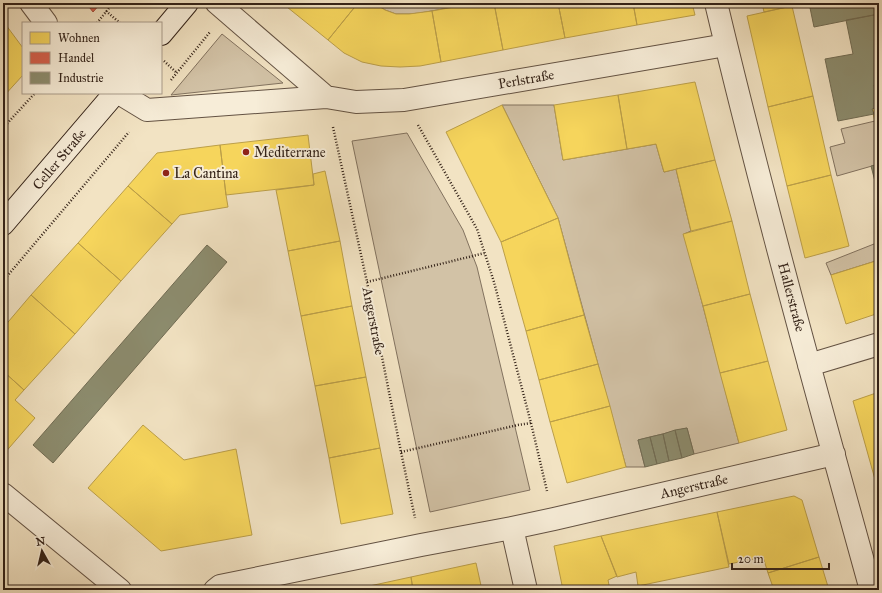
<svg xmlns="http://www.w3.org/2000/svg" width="882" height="593" font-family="'IM FELL Great Primer',serif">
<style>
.green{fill:#d2c2a6;stroke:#82725f}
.homes{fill:#f6d55c;stroke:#bc9f48}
.shops{fill:#d6604d;stroke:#a54d3d}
.industry{fill:#8c8c6e;stroke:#716c54}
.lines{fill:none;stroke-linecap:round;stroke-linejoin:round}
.street-casing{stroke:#635243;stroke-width:24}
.secondary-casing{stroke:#332218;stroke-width:24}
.path{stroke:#332218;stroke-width:2.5;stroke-dasharray:1 2;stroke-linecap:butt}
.street{stroke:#f7edd8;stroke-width:22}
.secondary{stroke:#f7edd8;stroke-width:22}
.poi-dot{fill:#8f2418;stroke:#f7edd8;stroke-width:1.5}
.labels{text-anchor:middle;stroke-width:4;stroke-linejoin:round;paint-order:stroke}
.street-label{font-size:14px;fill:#332218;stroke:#f7edd8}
.poi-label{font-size:14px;fill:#332218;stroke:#f7edd8;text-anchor:start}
</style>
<rect width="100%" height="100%" fill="#f2e3c3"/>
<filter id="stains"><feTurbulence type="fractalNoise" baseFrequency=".005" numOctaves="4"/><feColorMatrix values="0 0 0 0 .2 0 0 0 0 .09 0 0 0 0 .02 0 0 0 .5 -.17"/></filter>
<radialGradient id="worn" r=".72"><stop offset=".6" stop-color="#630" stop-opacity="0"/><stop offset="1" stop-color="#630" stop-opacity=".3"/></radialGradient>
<!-- green -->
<path class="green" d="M374,3H476L420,13L409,14H396L385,10Z
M222,34L283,83L171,95Z
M502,105H554L563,160L656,144L664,172L676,169L691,231L684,234L739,443L694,454L687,428L638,440L645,467H626L558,218Z
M875,121L879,139V164L837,176L830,147L845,143L841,129Z
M407,133L463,230L477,267L530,490L430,512L352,141Z
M879,242V260L831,275L826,263Z"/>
<!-- homes -->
<path class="homes" d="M282,3H358L328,40Z
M358,3H374L385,10L396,14H409L432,11L441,62L420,66L400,67L381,66L362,62L344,53L328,40Z
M476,3H494L503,50L441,62L432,11Z
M494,3H558L565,38L503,50Z
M558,3H633L637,25L565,38Z
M633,3H692L695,15L637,25Z
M762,3H805L764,12Z
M792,6L813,96L768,107L747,16Z
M3,21L23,48V75L3,97Z
M695,82L715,160L664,172L656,144L627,149L618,95Z
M879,84V139L872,109L878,107L874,85Z
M618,95L627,149L563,160L554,105Z
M813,96L831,175L787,186L768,107Z
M502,105L558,218L501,242L446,132Z
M308,135L314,185L226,195L220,145Z
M220,145L226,195L228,207L180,215L172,224L128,186L157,153Z
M715,160L732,221L691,231L676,169Z
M325,171L340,241L288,251L276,190L314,185L313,174Z
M831,175L849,246L805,258L787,186Z
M128,186L172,224L121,281L78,243Z
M558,218L584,315L526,331L501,242Z
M732,221L750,294L703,306L683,234Z
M340,241L352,306L301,316L288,251Z
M78,243L121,281L75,334L31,295Z
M879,260V313L846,324L831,275Z
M750,294L768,361L720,373L703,306Z
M31,295L75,334L24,390L3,371V328Z
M352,306L366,377L315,386L301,316Z
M584,315L598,364L539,380L526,331Z
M768,361L787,430L739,443L720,373Z
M598,364L610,406L550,422L539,380Z
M3,371L24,390L15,400L35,418L3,455Z
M366,377L380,448L329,458L315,386Z
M879,392V482L876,483L853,401Z
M610,406L626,467L567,483L550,422Z
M143,425L184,460L236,449L252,535L161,551L88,488Z
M380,448L393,514L341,524L329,458Z
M794,496L802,500L819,557L768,573L763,557L729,564L717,512Z
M717,512L729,567L638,586L636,572L617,577L601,536Z
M601,536L617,576L608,580L610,590H563L554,546Z
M819,557L829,590H774L768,573Z
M476,563L482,590H413L411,577Z
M411,577L413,590H351Z"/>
<!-- shops -->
<path class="shops" d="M86,3H101L93,12Z"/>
<!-- industry -->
<path class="industry" d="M809,3H879V14L814,27Z
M879,14V84L874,85L878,107L872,109L874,114L838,121L825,59L853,54L846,20Z
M879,164V193H878L871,166Z
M207,245L227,262L53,463L33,445Z
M687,428L694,454L682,458L675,430Z
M675,430L682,458L669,461L663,434Z
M663,434L669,461L657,464L650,437Z
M650,437L657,464L645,467L638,440Z"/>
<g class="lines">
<defs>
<path id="street" d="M31,3L46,23
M217,3L326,97L356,102L404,100L726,45
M716,3C763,200 817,395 871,590
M119,93L147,110L326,97
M809,365L879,344
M3,494L120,590
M512,528L526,590
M215,590L220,586L421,545L512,528L554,519L834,454"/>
<path id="secondary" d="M161,34L187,3
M3,224L115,93"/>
</defs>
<!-- street casing -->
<use href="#street" class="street-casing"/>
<!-- secondary casing -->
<use href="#secondary" class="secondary-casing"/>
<!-- path -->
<path class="path" d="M106,11L120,23
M97,23L113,3
M164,61L177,73
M171,80L210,32
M418,125L477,229L494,282L531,423L547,491
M333,127L367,282L401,452L415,518
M3,128L35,93
M3,281L129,132
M367,282L485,253
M401,452L518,425L531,423"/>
<!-- street -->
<use href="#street" class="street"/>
<!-- secondary -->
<use href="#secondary" class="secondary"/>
</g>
<!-- markers -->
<g class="poi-dot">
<circle cx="246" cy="152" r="4"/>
<circle cx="166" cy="173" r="4"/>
</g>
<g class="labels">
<!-- street labels -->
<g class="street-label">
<text transform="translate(526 79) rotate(-10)" y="5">Perlstraße</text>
<text transform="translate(59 159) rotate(-50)" y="5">Celler Straße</text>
<text transform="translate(792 297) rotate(75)" y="5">Hallerstraße</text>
<text transform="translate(374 321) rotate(79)" y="5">Angerstraße</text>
<text transform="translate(694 486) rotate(-13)" y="5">Angerstraße</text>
</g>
<!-- poi labels -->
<g class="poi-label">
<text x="254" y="157">Mediterrane</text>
<text x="174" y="178">La Cantina</text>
</g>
</g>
<!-- margin -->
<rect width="882" height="593" fill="none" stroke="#f2e3c3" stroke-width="16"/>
<rect x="4" y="4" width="874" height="585" fill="none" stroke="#332218" stroke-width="2"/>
<rect x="8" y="8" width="866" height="577" fill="none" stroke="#332218"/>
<!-- legend -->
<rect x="22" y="22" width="140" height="72" fill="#f7edd8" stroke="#a99c8b"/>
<rect x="30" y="32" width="20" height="12" fill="#f6d55c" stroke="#a99c8b"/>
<text x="58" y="42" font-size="12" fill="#332218">Wohnen</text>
<rect x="30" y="52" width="20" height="12" fill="#d6604d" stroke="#a99c8b"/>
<text x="58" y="62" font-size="12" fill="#332218">Handel</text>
<rect x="30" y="72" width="20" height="12" fill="#8c8c6e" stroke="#a99c8b"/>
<text x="58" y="82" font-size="12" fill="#332218">Industrie</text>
<!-- north arrow -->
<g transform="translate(42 551) rotate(352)" stroke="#f7edd8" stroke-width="3" paint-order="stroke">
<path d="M0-3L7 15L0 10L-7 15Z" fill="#332218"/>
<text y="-6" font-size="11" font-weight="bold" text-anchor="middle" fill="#332218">N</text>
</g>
<!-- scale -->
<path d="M732 563v6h97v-6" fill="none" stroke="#332218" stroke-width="2"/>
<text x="738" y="563" font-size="12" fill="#332218" stroke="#f7edd8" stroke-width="3" paint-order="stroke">20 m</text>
<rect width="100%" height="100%" filter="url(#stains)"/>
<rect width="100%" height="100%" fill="url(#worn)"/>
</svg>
